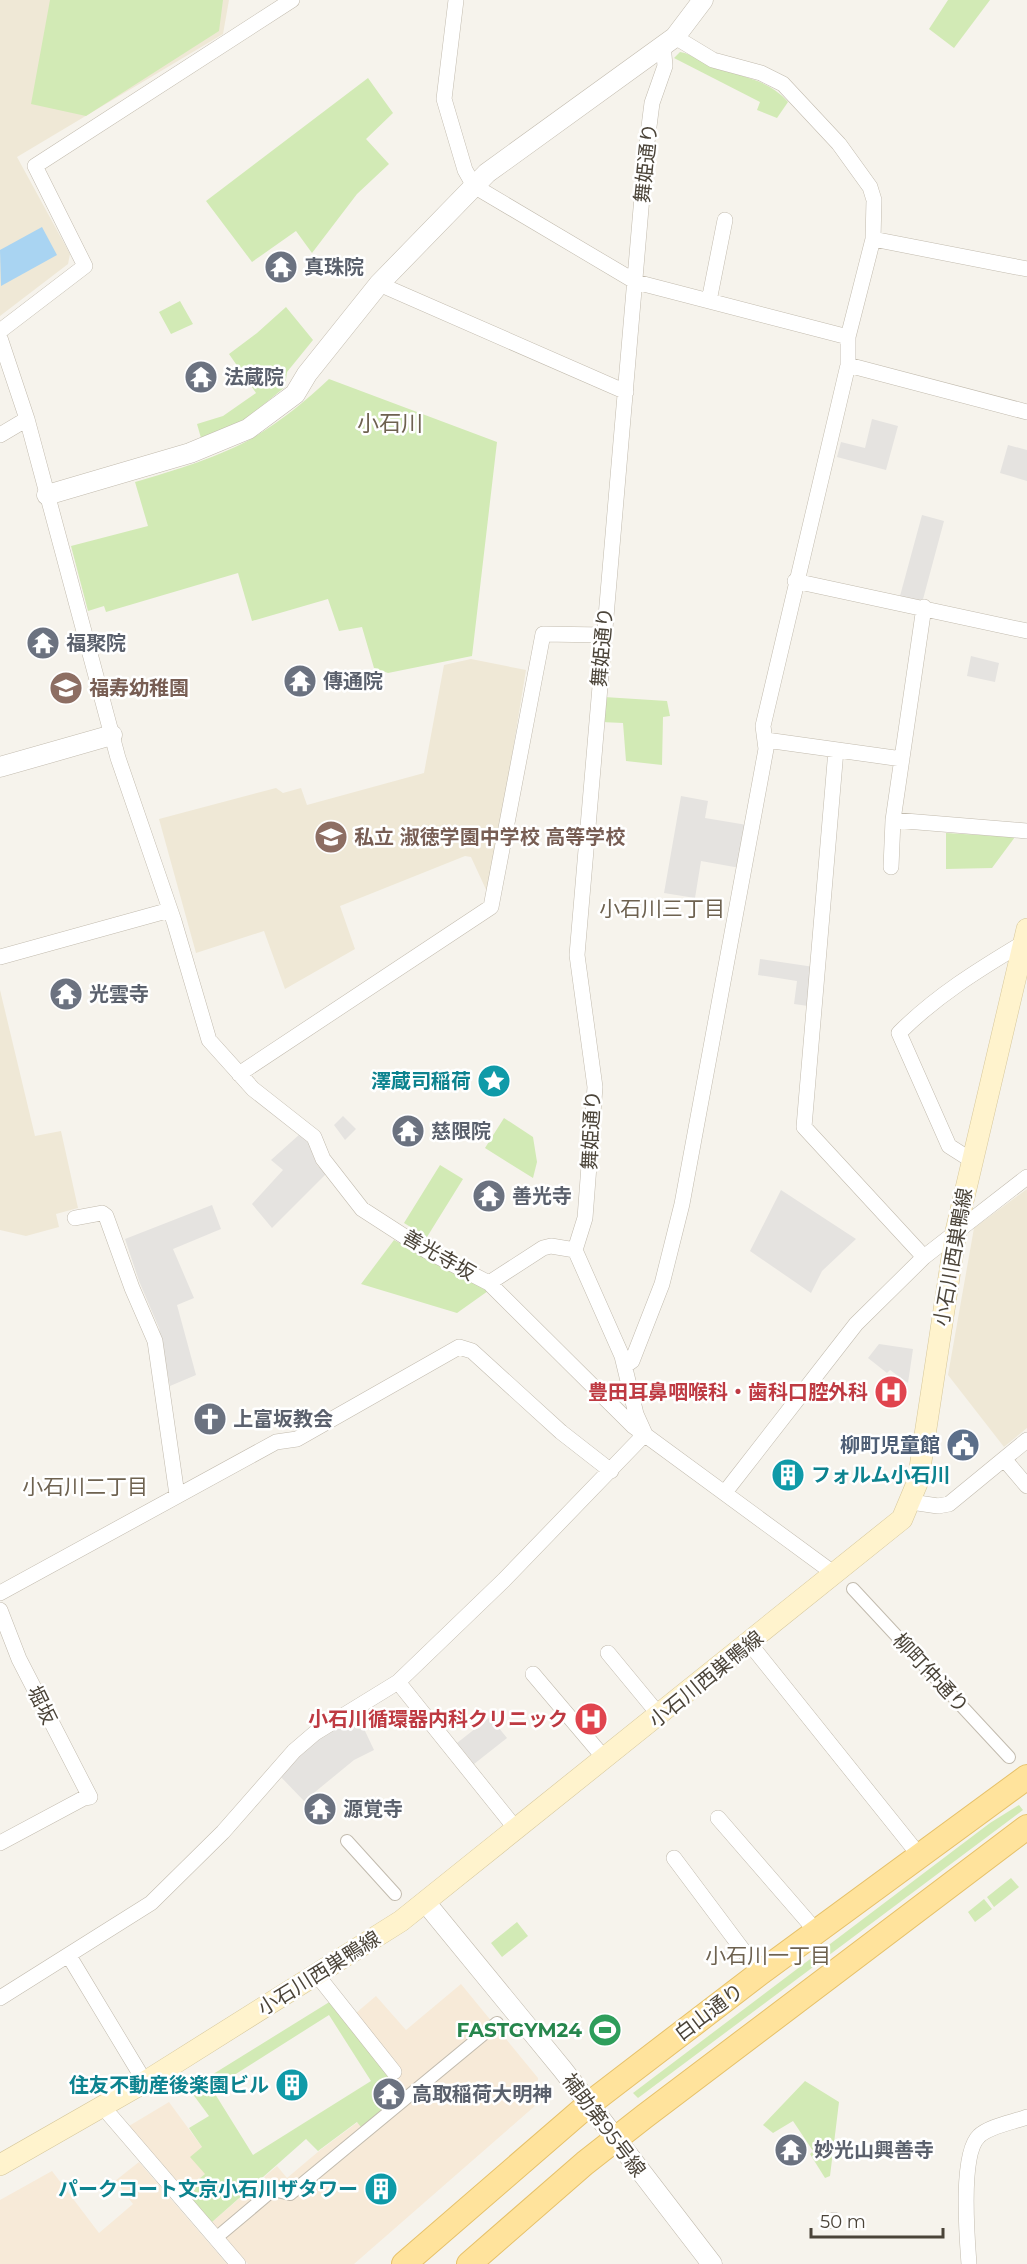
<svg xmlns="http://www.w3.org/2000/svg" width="1027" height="2264" font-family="Montserrat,'Noto Sans JP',sans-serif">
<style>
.commercial{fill:#f7ead8}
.education{fill:#efe8d6}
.green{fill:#d2eab5;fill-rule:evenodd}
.parking{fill:#e5e3e0}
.water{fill:#a9d4f2}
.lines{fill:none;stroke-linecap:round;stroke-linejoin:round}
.pedestrian-casing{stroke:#c2bbae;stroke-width:14}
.minor-casing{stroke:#c2bbae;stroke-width:16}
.tertiary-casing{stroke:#c2bbae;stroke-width:21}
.secondary-casing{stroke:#d6c79b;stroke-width:22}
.primary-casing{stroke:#e6c16a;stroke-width:26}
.pedestrian{stroke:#fff;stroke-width:12}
.minor{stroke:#fff;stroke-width:15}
.tertiary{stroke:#fff;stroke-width:20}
.secondary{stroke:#fff3cd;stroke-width:21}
.primary{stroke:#ffe39c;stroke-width:24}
.labels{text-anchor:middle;stroke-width:5;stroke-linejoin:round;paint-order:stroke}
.street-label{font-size:20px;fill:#4b4439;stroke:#fff}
.worship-label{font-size:20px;font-weight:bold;fill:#5b616d;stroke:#fff;text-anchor:start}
.education-label{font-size:20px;font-weight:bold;fill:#785e54;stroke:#fff;text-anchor:start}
.culture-label{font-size:20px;font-weight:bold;fill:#0d838f;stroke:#fff;text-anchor:end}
.health-label{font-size:20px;font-weight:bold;fill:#be3a42;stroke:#fff;text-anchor:end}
.service-label{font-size:20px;font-weight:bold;fill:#4e5e75;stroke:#fff;text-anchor:end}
.leisure-label{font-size:20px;font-weight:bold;fill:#27864d;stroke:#fff;text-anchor:end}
.neighbourhood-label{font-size:21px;fill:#6e6250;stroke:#fff}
.quarter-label{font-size:22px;fill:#6e6250;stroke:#fff}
</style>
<rect width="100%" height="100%" fill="#f6f3ec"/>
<!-- commercial -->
<path class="commercial" d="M461,1984L538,2078L536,2105L354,2264H248L212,2222L277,2166L287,2178L319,2151L358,2122L364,2130L407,2097L393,2079L401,2071L356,2013L376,1996L406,2030Z
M169,2102L202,2147L205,2174L184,2191L129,2126Z
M139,2162L227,2264H0V2200L52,2171L99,2233L133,2204L115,2181Z"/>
<!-- education -->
<path class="education" d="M0,0H229L223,34L17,157L70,254L68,264L0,316Z
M471,659L526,670L489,896L471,857L465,856L340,906L355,949L285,989L264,931L196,953L159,819L276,788L283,793L301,788L307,805L424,773L444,665Z
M0,990L35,1136L61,1131L78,1208L56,1214L59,1227L26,1236L0,1230Z
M1027,1189V1428L1004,1447L948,1375L974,1228Z"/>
<!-- green -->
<path class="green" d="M50,0H223L219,31L86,116L31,104Z
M948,0H990L954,48L929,29Z
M680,52C693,54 703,64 715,68C742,77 768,79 788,102L777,118L757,110L760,102L674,58Z
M368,78L393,113L366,139L389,164L357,194L312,253L296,231L252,262L206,201Z
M180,301L193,324L171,334L159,312Z
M286,307L313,340L287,372L285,387L239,425L201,438L197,424L223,416L256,393L229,354L257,333Z
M329,379L497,442L472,656L388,673L374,668L362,627L339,631L328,599L252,621L238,573L106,612L104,606L88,611L71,546L148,526L135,482C172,471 223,456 256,436C282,420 307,400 329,379Z
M604,697L667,701L670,716L663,717L662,765L626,761L623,723L601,722Z
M946,833L1015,837L992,868L946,869Z
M504,1118L533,1137L537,1162L533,1178L485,1148Z
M440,1165L463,1179L427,1237L404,1223Z
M394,1240L488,1291L457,1313L361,1284Z
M1019,1805L1023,1810L638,2098L633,2093L990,1823Z
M1011,1878L1019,1887L994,1907L987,1897Z
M984,1899L992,1909L975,1922L968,1912Z
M517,1922L528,1936L502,1957L491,1943Z
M331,2001L407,2097L364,2131L357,2122L318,2151L306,2139L212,2222L184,2191L205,2174L190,2157L202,2147L189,2128L209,2116L189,2089ZM329,2015L371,2081L253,2155L212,2089Z
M805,2081L839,2102L830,2176L825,2178L810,2154L813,2151L793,2121L773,2133L763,2125Z"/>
<!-- parking -->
<path class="parking" d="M872,419L898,426L886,470L837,457L841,442L865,448Z
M1008,445L1027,450V481L1000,473Z
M922,515L944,521L922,603L900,596Z
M971,656L999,663L995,682L967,676Z
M681,796L708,801L705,818L747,825L740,868L701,861L695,898L664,893Z
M760,959L814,967L808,1006L794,1004L797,981L758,975Z
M343,1116L356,1129L345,1140L334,1125Z
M300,1134L309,1144L317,1165L326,1174L272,1228L252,1204L283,1170L271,1160Z
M781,1190L856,1239L822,1271L811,1293L750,1251Z
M212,1205L221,1229L173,1249L194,1298L177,1305L196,1375L170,1386L159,1328L139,1281L125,1239Z
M879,1344L913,1349L908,1383L890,1370L887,1373L868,1358Z
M357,1714L374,1750L354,1760L304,1801L279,1775L300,1752Z
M490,1717L507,1738L474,1764L457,1743Z"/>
<!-- water -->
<path class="water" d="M42,227L57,255L1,286L0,250Z"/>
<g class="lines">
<defs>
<path id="pedestrian" d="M853,1589L1009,1757
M347,1841L395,1894
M216,2238L273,2190L290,2194L497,2023"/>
<path id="minor" d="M456,0L444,99L465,170L474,186L636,282L848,337
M873,239L1027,269
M379,284L626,392
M709,301L725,220
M0,331L85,266L35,166L292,0
M0,338L27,419L118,758L174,921L209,1040L253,1089L314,1137L323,1159L362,1209L427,1251L489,1283L633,1426L836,1575
M848,365L1027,412
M0,435L27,419
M795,581L1027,631
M766,740L902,759
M836,750L804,1127L924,1257
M893,820L1027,831
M891,867L893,820L924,607
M0,957L170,910
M239,1074L491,907L543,634L603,635
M971,1160L949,1146L899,1033C936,996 978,970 1023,943
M75,1218L102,1213L106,1216L132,1288L155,1341L177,1495
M575,1250L585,1218L595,1087L577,955L646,150L652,103L665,66L663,44
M575,1250L622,1356L636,1414L645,1434
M489,1283L543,1248L551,1246L575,1250
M625,1366L632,1361L662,1284L682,1204L766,749L763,726L848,365V337L873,239L874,200L870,187L839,144L783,84L761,73L713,60L675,37
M1004,1459L1027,1486
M726,1491L856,1324L924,1257L1027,1177
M911,1502L938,1506L949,1504L1027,1440
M0,1593L276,1442L297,1439L459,1347L472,1351L561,1432L611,1471
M0,1610L19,1659L90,1797L84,1798L0,1843
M750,1644L919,1855
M608,1653L660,1716
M533,1674L605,1759
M398,1682L516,1829
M718,1818L816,1931
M674,1858L760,1973
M69,1956L145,2082
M317,1975L394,2072
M0,1998L151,1903L223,1832L294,1751L315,1733L398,1682L504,1580L645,1434
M103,2107L238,2264
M829,2221L834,2220
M969,2264C967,2237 960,2154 979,2136C989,2126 1014,2122 1027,2117"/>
<path id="tertiary" d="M47,495L190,453L248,429L295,394L307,374L379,284L487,173L675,37L703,0
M0,767L112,735
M426,1903L563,2070L712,2264"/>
<path id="secondary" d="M0,2165L145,2082L401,1921L902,1519L918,1481L956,1231L1027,929"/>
<path id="primary" d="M404,2264L589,2104L760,1973L1027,1777
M469,2264L585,2163L645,2116L1027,1827"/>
</defs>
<!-- pedestrian casing -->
<use href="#pedestrian" class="pedestrian-casing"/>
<!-- minor casing -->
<use href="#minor" class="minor-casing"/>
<!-- tertiary casing -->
<use href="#tertiary" class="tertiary-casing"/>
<!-- secondary casing -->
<use href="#secondary" class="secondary-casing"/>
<!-- primary casing -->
<use href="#primary" class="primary-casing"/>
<!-- pedestrian -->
<use href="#pedestrian" class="pedestrian"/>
<!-- minor -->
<use href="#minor" class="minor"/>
<!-- tertiary -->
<use href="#tertiary" class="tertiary"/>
<!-- secondary -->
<use href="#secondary" class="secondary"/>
<!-- primary -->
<use href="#primary" class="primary"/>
</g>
<!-- icons -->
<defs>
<symbol id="temple-disc" viewBox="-11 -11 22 22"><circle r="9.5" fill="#6b7280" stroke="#fff"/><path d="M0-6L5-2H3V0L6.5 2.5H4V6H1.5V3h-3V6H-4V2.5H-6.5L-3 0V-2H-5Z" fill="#fff"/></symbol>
<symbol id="school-disc" viewBox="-11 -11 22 22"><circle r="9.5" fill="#8d6e63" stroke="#fff"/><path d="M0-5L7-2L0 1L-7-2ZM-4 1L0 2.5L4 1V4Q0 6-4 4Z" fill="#fff"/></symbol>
<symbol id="sight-disc" viewBox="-11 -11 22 22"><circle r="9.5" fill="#0f9aa8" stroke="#fff"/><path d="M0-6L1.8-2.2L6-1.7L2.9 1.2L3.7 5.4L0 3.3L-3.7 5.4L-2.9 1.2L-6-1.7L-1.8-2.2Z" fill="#fff"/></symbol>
<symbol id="hospital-disc" viewBox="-11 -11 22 22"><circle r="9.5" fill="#e0444e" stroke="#fff"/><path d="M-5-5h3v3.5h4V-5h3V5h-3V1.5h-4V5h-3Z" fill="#fff"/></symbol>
<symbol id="church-disc" viewBox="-11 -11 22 22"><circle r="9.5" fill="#6b7280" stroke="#fff"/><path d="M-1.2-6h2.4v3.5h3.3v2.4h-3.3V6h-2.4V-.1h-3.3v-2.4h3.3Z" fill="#fff"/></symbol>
<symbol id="civic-disc" viewBox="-11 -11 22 22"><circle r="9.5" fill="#5c6f8a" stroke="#fff"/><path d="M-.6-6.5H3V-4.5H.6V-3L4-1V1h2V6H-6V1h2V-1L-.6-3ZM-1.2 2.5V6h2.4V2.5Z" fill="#fff"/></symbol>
<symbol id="building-disc" viewBox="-11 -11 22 22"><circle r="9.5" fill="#0f9aa8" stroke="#fff"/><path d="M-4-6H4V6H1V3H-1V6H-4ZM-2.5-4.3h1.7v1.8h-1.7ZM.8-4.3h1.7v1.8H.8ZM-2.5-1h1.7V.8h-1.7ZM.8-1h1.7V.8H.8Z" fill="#fff"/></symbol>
<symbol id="stadium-disc" viewBox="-11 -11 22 22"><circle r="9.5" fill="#2e9e5b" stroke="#fff"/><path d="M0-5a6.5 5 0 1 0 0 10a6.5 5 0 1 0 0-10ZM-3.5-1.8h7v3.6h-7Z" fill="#fff"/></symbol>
</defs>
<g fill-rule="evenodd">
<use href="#temple-disc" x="262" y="248" width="38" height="38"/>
<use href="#temple-disc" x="182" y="358" width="38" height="38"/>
<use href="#temple-disc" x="24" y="624" width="38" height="38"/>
<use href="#temple-disc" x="281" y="662" width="38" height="38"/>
<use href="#school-disc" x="47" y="669" width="38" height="38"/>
<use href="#school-disc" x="312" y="818" width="38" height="38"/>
<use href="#temple-disc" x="47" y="975" width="38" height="38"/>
<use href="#sight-disc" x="475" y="1062" width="38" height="38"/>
<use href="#temple-disc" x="389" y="1112" width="38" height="38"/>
<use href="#temple-disc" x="470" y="1177" width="38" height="38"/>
<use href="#hospital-disc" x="872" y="1373" width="38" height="38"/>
<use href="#church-disc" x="191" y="1400" width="38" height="38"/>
<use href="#civic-disc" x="944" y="1426" width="38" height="38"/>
<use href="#building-disc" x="769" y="1456" width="38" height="38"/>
<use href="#hospital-disc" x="572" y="1700" width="38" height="38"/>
<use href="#temple-disc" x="301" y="1790" width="38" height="38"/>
<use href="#stadium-disc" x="586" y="2011" width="38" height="38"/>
<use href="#building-disc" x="273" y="2066" width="38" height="38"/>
<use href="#temple-disc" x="370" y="2075" width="38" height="38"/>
<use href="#temple-disc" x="772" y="2131" width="38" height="38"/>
<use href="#building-disc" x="362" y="2170" width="38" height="38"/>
</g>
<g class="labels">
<!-- street labels -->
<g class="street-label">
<text transform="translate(646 163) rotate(-84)" y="7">舞姫通り</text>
<text transform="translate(602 647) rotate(-85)" y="7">舞姫通り</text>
<text transform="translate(591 1130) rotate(-87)" y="7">舞姫通り</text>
<text transform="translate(439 1255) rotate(30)" y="7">善光寺坂</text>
<text transform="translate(953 1257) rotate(-80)" y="7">小石川西巣鴨線</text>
<text transform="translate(931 1673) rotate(47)" y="7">柳町仲通り</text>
<text transform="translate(706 1679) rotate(-39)" y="7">小石川西巣鴨線</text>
<text transform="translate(42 1705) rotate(64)" y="7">堀坂</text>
<text transform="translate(319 1973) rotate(-32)" y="7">小石川西巣鴨線</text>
<text transform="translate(709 2012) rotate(-37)" y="7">白山通り</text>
<text transform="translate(604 2125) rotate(53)" y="7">補助第95号線</text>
</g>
<!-- worship labels -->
<g class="worship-label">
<text x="304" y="274">真珠院</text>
<text x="224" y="384">法蔵院</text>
<text x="66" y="650">福聚院</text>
<text x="323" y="688">傳通院</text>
<text x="89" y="1001">光雲寺</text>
<text x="431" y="1138">慈限院</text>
<text x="512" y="1203">善光寺</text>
<text x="233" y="1426">上富坂教会</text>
<text x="343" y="1816">源覚寺</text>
<text x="412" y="2101">高取稲荷大明神</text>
<text x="814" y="2157">妙光山興善寺</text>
</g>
<!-- education labels -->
<g class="education-label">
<text x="89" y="695">福寿幼稚園</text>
<text x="354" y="844">私立 淑徳学園中学校 高等学校</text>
</g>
<!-- culture labels -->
<g class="culture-label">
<text x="471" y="1088">澤蔵司稲荷</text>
<text x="811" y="1482" text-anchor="start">フォルム小石川</text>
<text x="269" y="2092">住友不動産後楽園ビル</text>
<text x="358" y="2196">パークコート文京小石川ザタワー</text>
</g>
<!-- health labels -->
<g class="health-label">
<text x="868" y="1399">豊田耳鼻咽喉科・歯科口腔外科</text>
<text x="568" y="1726">小石川循環器内科クリニック</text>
</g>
<!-- service labels -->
<g class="service-label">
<text x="940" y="1452">柳町児童館</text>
</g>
<!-- leisure labels -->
<g class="leisure-label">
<text x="582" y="2037">FASTGYM24</text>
</g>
<!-- neighbourhood labels -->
<g class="neighbourhood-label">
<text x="662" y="916">小石川三丁目</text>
<text x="85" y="1494">小石川二丁目</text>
<text x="768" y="1963">小石川一丁目</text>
</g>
<!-- quarter labels -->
<g class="quarter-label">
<text x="390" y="431">小石川</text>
</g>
</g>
<!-- scale -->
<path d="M811 2228v9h132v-9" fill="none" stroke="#4b4439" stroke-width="3"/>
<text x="820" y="2228" font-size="18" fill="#4b4439" stroke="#ffffff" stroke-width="4.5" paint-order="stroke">50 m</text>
</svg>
